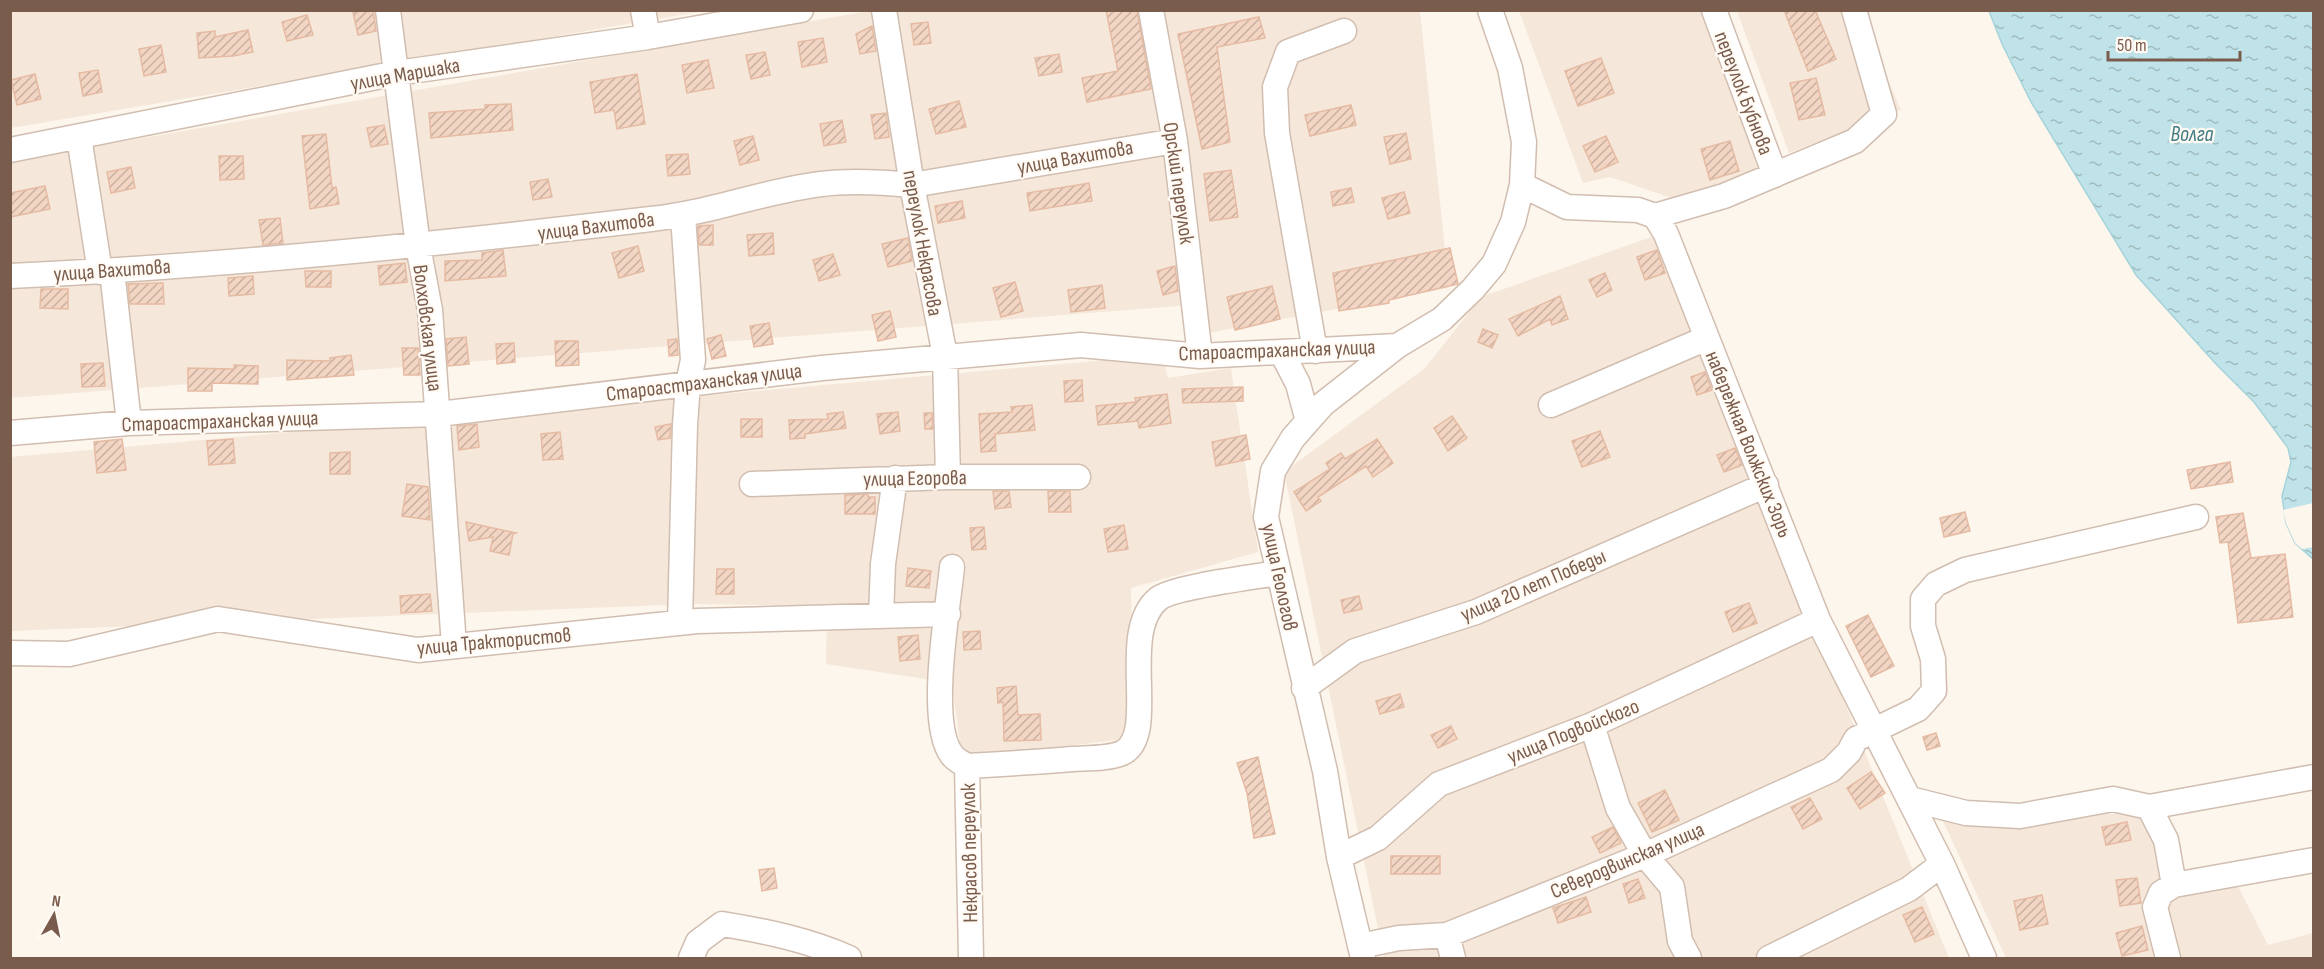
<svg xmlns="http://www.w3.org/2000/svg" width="2324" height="969" font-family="'Sofia Sans Condensed',sans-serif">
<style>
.residential{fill:#f5e8da}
.water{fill:url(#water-ripples);stroke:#a5d3da;stroke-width:1.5}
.pier{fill:#fdf6ec}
.building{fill:url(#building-hatch);stroke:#e6bba3;stroke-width:1.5}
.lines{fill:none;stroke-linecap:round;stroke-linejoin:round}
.minor-casing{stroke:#d1beb0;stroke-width:27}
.minor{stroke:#fff;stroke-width:24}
.labels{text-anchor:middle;stroke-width:4.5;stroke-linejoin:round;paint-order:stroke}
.street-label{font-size:21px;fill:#7a5c4d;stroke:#fffaf3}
.water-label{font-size:22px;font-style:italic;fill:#437c86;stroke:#fffaf3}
</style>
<defs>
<pattern id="water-ripples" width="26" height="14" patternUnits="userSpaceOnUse" patternTransform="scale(1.5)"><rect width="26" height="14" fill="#bfe3e8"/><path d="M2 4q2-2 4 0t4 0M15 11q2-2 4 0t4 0" fill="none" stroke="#a0bbbe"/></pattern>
<pattern id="building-hatch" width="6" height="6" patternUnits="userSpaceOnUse" patternTransform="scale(1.5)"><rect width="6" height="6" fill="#f3d5c3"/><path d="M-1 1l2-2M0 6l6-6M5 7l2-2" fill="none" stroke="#cab0a1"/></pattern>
</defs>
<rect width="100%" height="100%" fill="#fdf6ec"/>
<!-- residential -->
<path class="residential" d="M11,11H705L11,128Z
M869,11H1420L1449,288L1208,333L1204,304L11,398V161Z
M1519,11H1706L1770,183L1672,198L1610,177L1583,183Z
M1737,11H1858L1901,110L1789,153Z
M1654,236L1949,958H1384L1284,472L1425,368L1481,297Z
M1162,355L1168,378L1231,368L1258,552L1131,588L1133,738L962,759L952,683L826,664L827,606L690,604L11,631L10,457Z
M2155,812L2160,879L2229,869L2268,945L2313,933V958H2006L1943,821Z"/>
<!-- water -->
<path class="water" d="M1989,11H2313V559L2295,543L2286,523L2282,496L2291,462L2288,448L2254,402L2215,363L2136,275L2031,102L2002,44Z"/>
<!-- pier -->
<path class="pier" d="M2313,503V547L2302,549L2295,543L2286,523L2283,510Z"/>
<!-- building -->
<path class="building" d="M362,10H373L376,31L358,35L353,12Z
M1106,10H1137L1151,89L1087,102L1082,78L1118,71Z
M1784,10H1815L1836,59L1808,71Z
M307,15L313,35L287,41L282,22Z
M1259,17L1265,38L1217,47L1230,142L1202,149L1178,34Z
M928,22L931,43L914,45L911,24Z
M872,26L876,51L860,54L856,34Z
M248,30L253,52L233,56L199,58L197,33L215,31V37Z
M823,38L827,62L802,67L798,42Z
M161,45L166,72L144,76L139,49Z
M765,52L770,75L751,79L746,55Z
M1059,54L1062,72L1039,76L1035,58Z
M1601,58L1614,93L1578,106L1565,71Z
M708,60L714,88L687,93L682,65Z
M98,70L102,92L83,96L79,73Z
M35,74L41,99L17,105L11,80Z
M637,74L645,124L617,129L614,110L595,113L590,82Z
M1816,78L1825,115L1799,120L1790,83Z
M959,101L966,127L936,134L929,109Z
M511,104L513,130L431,138L429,113L485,109V105Z
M1351,105L1356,125L1310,136L1305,115Z
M886,113L889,137L875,139L871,115Z
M842,120L846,142L824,146L820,124Z
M384,125L388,144L371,147L367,128Z
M1406,133L1411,159L1390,164L1384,137Z
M326,134L332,188L336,187L339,204L310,209L302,136Z
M753,136L759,160L740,165L734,141Z
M1606,136L1618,162L1595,172L1583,146Z
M1730,141L1739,171L1710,180L1701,149Z
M688,154L690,174L668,176L666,155Z
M219,156H243L244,179L220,180Z
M131,167L135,188L111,193L107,172Z
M1231,170L1238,217L1210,221L1204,174Z
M548,179L552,197L533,200L530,182Z
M1089,183L1092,201L1030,211L1027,193Z
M45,186L50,209L10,217V193Z
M1351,188L1354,202L1333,206L1331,192Z
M1404,192L1410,213L1388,219L1382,198Z
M962,201L965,218L938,223L935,206Z
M280,218L283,243L263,245L259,220Z
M713,225V245H699L698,226Z
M773,233L774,254L749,256L747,235Z
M908,238L912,261L888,267L882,244Z
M638,246L644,271L619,278L612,253Z
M1450,248L1458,284L1389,300V303L1339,311L1333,273Z
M503,250L506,276L445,281V261L482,260V253Z
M1657,250L1665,273L1645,280L1637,257Z
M833,254L840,275L819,281L813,260Z
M405,263L407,282L380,285L378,266Z
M1175,266L1178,291L1163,295L1157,271Z
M305,271H331V287H306Z
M1605,273L1612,290L1597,297L1589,280Z
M253,276L254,294L229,296L228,278Z
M1015,282L1023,311L1001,317L993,288Z
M163,283L164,304H130L128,284Z
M1102,285L1105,308L1071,312L1068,290Z
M1272,286L1280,319L1235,330L1227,297Z
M41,289H68V309L40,308Z
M1560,296L1568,319L1552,325L1550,319L1518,336L1509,319Z
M890,311L896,337L878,341L872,315Z
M769,323L773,344L754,347L750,326Z
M1483,329L1498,335L1492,348L1478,342Z
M721,335L726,356L712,359L707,339Z
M466,337L469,364L448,366L446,339Z
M677,339L678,355L669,356L668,340Z
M555,341H578L579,365L556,366Z
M514,343L515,362L497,364L496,344Z
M402,348H418L420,375H404Z
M351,355L354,375L287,380V360L330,361V358Z
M103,363L105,386L82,387L81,364Z
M234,365L258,366V384L212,383V391H188V368L234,369Z
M1705,372L1712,390L1697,395L1691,377Z
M1082,380L1083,401L1065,402L1064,381Z
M1243,387V401L1183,403L1182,389Z
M1167,394L1171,423L1139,428L1138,421L1098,425L1096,406L1136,402L1135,398Z
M1032,405L1035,430L995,434L996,451L981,452L979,414L1012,412L1011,407Z
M843,412L846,428L805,434V438L790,439L789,420L828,419L827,414Z
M898,412L900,431L880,434L877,414Z
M924,413H932L933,429H925Z
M1452,416L1467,438L1448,451L1434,428Z
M741,419H762V437H741Z
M477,424L479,447L459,450L457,426Z
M671,424L670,438L658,440L655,427Z
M1600,431L1610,457L1582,467L1572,441Z
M560,432L563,459L543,460L541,434Z
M1246,435L1250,459L1216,466L1212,442Z
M122,439L126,470L97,473L94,442Z
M233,439L235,463L209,465L207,441Z
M1377,439L1393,463L1373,477L1366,466L1318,497L1321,501L1306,511L1294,492L1330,469L1326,463L1341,453L1345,459Z
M1735,448L1742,465L1724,472L1717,455Z
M350,452V474H330V453Z
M2230,462L2233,482L2191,489L2187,470Z
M407,484L428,487L430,520L402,516Z
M993,491H1009L1011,507L995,509Z
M1048,491H1070L1071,512H1049Z
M868,494V497H875V514H845V495Z
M1965,512L1970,531L1944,537L1940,518Z
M2243,513L2251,558L2285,554L2293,617L2238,623L2228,542L2220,543L2216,517Z
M466,522L516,533L513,534L509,555L490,551L493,537L469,541Z
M1124,525L1128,549L1108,552L1104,529Z
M984,527L986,549L972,550L970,528Z
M908,568L931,571L929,588L906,586Z
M717,569H734V594H716Z
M430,594L432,611L401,613L400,596Z
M1359,596L1362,609L1344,613L1341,600Z
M1749,603L1757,623L1733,632L1725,612Z
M1868,615L1894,666L1871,677L1846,626Z
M980,631L981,649L964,650L963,632Z
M918,635L920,659L900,661L898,637Z
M1016,686L1018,715L1040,714L1041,740L1004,741L1003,702L998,703L997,688Z
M1400,694L1404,707L1380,714L1376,701Z
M1451,726L1457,739L1438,748L1431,735Z
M1936,733L1940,746L1927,750L1923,737Z
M1258,757L1275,834L1254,838L1247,793L1237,763Z
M1871,772L1885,793L1860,809L1847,788Z
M1665,790L1679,820L1652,832L1638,803Z
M1810,798L1822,819L1803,829L1791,807Z
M2127,822L2131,840L2106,845L2102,827Z
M1613,827L1621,843L1600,853L1592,837Z
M1391,856H1440V874H1391Z
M774,868L777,888L762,891L759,870Z
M2137,878L2141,903L2120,906L2116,880Z
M1638,879L1645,898L1629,903L1623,884Z
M2042,895L2048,924L2020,930L2014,901Z
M1586,897L1591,912L1558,923L1553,908Z
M1922,907L1934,934L1915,942L1903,915Z
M2142,926L2148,950L2122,956L2116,933Z"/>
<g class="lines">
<defs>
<path id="minor" d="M388,10L418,246L430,310L454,646
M643,10L648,37
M884,10L912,185L945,356L948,477
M1151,10L1175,141L1200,356
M1714,10L1775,175
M79,137L100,272
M10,150L397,73L648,37L801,10
M1522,185L1567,207L1638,210L1655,216L1666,234L1818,620L1942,864L1984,958
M1655,216L1724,196L1855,141L1884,114L1854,10
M112,271L129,423
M10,276C225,266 438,244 651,219C709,213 764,191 821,184C851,180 882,182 912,185L1175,141
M1315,351L1277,133L1275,87L1288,52L1344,31
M1282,353L1298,384L1308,421
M1551,405L1707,338
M10,433L129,423L439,414L822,368L1081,345L1200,356L1397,346
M752,484L948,477H1078
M952,567C948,609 927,723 952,755C955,760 963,763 967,766L971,958
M881,616L883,564L895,478
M680,623L685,424L688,384L693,360L683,216
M10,653L69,654L218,619L418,650L697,621L948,614
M1304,688L1355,651L1476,612L1766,485
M1592,725L1618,808L1645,855L1672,887L1680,941L1689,958
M967,766C1002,764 1037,762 1072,759C1087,758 1108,759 1122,753C1160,735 1117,633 1158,599C1172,587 1255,577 1278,573
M1910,799L1966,813L2020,816L2113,799L2149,807L2314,777
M2149,807L2166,840L2174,885L2161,893L2155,907L2168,958
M1339,857L1378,838L1439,784L1592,725L1818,620
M2174,885L2314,860
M1447,935L1453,958
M1360,946L1399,938L1447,935L1645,855L1831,770L1849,752L1856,739L1918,709L1934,691L1933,659L1923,626V599L1936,584L1965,570L2196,517
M691,958L698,942L722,924C765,931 809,940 849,958
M1363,958L1339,857L1325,771L1266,517L1273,471L1293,438L1323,404L1397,346L1442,319L1473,289L1494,264L1513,222L1522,185L1524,142L1510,68L1490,10
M1769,958L1909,889L1942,864"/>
</defs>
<!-- minor casing -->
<use href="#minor" class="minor-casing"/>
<!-- minor -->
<use href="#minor" class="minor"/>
</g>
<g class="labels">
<!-- street labels -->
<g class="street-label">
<text transform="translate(405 74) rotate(-10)" y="7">улица Маршака</text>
<text transform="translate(1744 93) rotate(69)" y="7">переулок Бубнова</text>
<text transform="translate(1075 157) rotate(-10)" y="7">улица Вахитова</text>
<text transform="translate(1179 183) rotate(82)" y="7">Орский переулок</text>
<text transform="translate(596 226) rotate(-7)" y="7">улица Вахитова</text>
<text transform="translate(923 243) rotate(80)" y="7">переулок Некрасова</text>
<text transform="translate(112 270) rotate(-4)" y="7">улица Вахитова</text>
<text transform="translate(428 328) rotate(83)" y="7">Волховская улица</text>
<text transform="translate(1277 350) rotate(-2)" y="7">Староастраханская улица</text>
<text transform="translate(704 382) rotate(-7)" y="7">Староастраханская улица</text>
<text transform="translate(220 421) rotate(-2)" y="7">Староастраханская улица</text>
<text transform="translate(1749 444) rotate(68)" y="7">набережная Волжских Зорь</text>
<text transform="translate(915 478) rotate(-1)" y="7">улица Егорова</text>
<text transform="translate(1280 577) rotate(78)" y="7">улица Геологов</text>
<text transform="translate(1533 585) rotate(-23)" y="7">улица 20 лет Победы</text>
<text transform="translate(494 641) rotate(-5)" y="7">улица Трактористов</text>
<text transform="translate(1573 731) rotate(-22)" y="7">улица Подвойского</text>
<text transform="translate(969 853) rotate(-91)" y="7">Некрасов переулок</text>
<text transform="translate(1627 860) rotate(-23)" y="7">Северодвинская улица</text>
</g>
<!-- water labels -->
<g class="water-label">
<text x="2192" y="141">Волга</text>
</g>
</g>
<!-- border -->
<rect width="2324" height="969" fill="none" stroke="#7a5c4d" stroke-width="24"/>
<!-- north arrow -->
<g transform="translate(54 915) rotate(9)" stroke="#fffaf3" stroke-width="4.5" paint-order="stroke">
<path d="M0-4.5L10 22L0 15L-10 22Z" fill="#7a5c4d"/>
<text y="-9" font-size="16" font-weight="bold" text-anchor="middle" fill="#7a5c4d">N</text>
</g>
<!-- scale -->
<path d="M2108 51v9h132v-9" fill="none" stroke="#7a5c4d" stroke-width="3"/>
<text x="2117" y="51" font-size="18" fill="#7a5c4d" stroke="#fffaf3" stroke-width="4.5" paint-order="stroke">50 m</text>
</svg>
